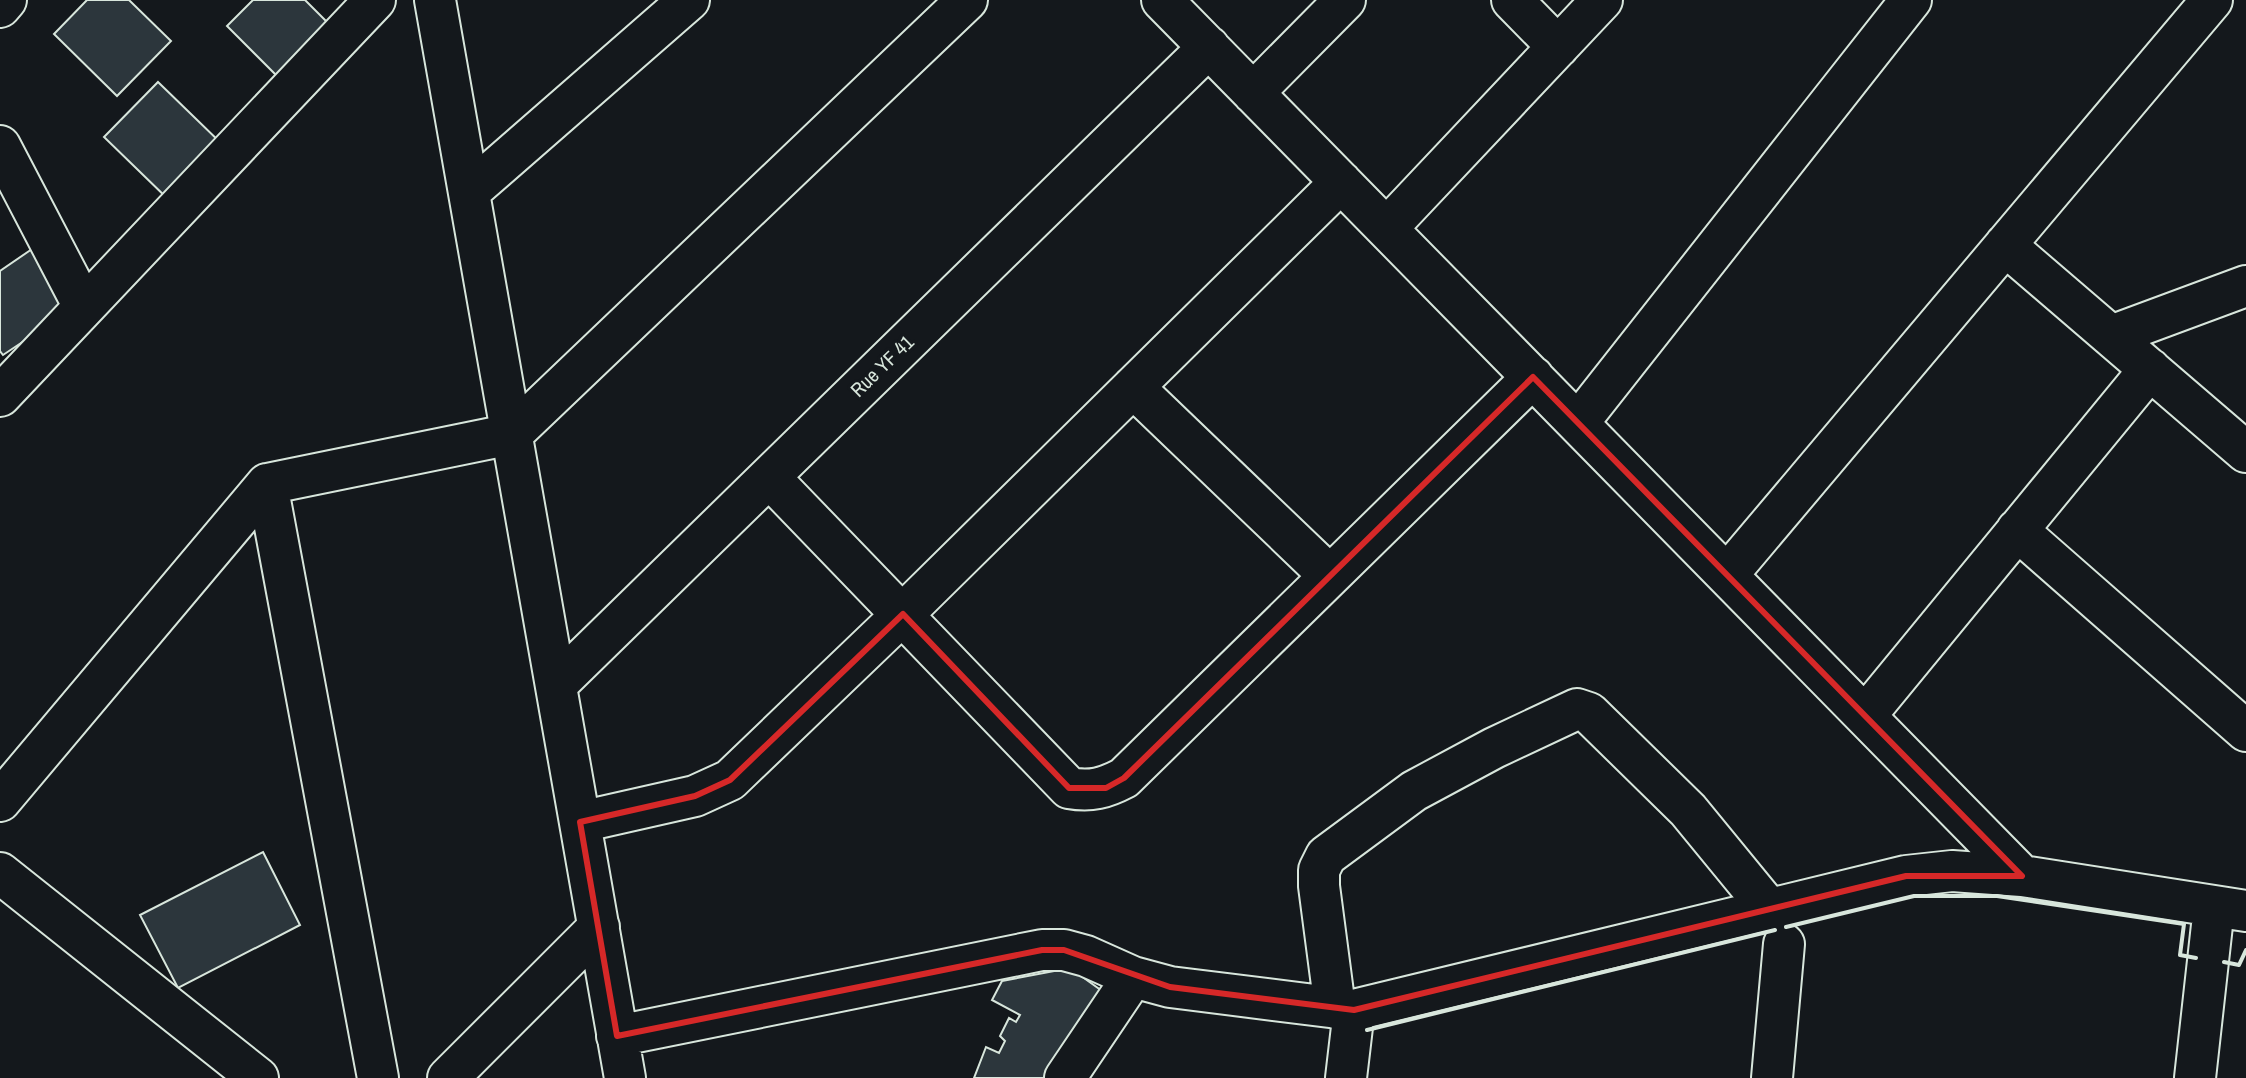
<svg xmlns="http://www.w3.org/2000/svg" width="2246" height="1078" font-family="'Archivo Narrow',sans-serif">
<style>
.building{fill:#2c363c;stroke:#d8e6dc;stroke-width:2}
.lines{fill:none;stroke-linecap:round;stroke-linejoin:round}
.minor-casing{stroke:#d8e6dc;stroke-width:44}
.minor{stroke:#14181c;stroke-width:40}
.wall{stroke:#d8e6dc;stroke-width:4}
.marked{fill:none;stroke:#d62828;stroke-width:6;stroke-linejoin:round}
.labels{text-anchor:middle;stroke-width:6;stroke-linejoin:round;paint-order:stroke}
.street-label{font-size:20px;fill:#d8e6dc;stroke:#14181c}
</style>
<rect width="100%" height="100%" fill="#14181c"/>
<!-- building -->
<path class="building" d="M87,0H129L171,41L117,96L54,34Z
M253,0H305L329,24L277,76L227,26Z
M158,82L225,147L171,202L104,137Z
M32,249L75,307L3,355L0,351V271Z
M263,852L300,925L178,988L140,915Z
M1070,968L1109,996L1049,1078H974L986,1047L999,1053L1005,1041L1000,1036L1009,1018L1016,1022L1020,1015L992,1000L1002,981Z"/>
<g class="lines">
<defs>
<path id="minor" d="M435,0L625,1078
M1162,0L2022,876
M1512,0L1558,47
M0,7L6,0
M1253,93L1345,0
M0,146L84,307
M469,192L689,0
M1387,228L1602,0
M2005,245L2246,452
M2111,336L2246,286
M1133,387L1330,576
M0,396L375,0
M1578,423L1911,0
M769,477L1069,788C1091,792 1105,788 1124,778L1533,377
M267,484L378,1078
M2017,530L2246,731
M1727,575L2212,0
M556,685L1209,47
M1865,716L2150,369
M0,801L267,484L512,434L967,0
M580,822L695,796L730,780L903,614L1341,182
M0,873L258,1078
M1335,1008L1319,886V870L1326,856L1414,791L1494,748L1577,709L1589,713L1688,810L1770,910
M617,1036L1042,950H1064L1086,956L1133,977L1170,987L1354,1010
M448,1078L599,927
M1065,1078L1133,977
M1346,1078L1354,1010L1906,876L1952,871L2022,876L2246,911
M1772,1078L1784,944
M2195,1078L2214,907"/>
</defs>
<!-- minor casing -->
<use href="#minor" class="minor-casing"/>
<!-- minor -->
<use href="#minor" class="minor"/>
<!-- wall -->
<path class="wall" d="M1786,927L1914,896H1997L2184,924L2180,955L2196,958
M2224,962L2239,965L2246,950
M1367,1030L1775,930"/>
</g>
<!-- marked area -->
<path class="marked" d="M1533,377L2022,876H1906L1354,1010L1170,987L1064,950H1042L617,1036L580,822L695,796L730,780L903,614L1069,788H1106L1124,778Z"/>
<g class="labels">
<!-- street labels -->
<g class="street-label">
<text transform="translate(882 366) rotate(-44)" y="7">Rue YF 41</text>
</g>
</g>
</svg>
